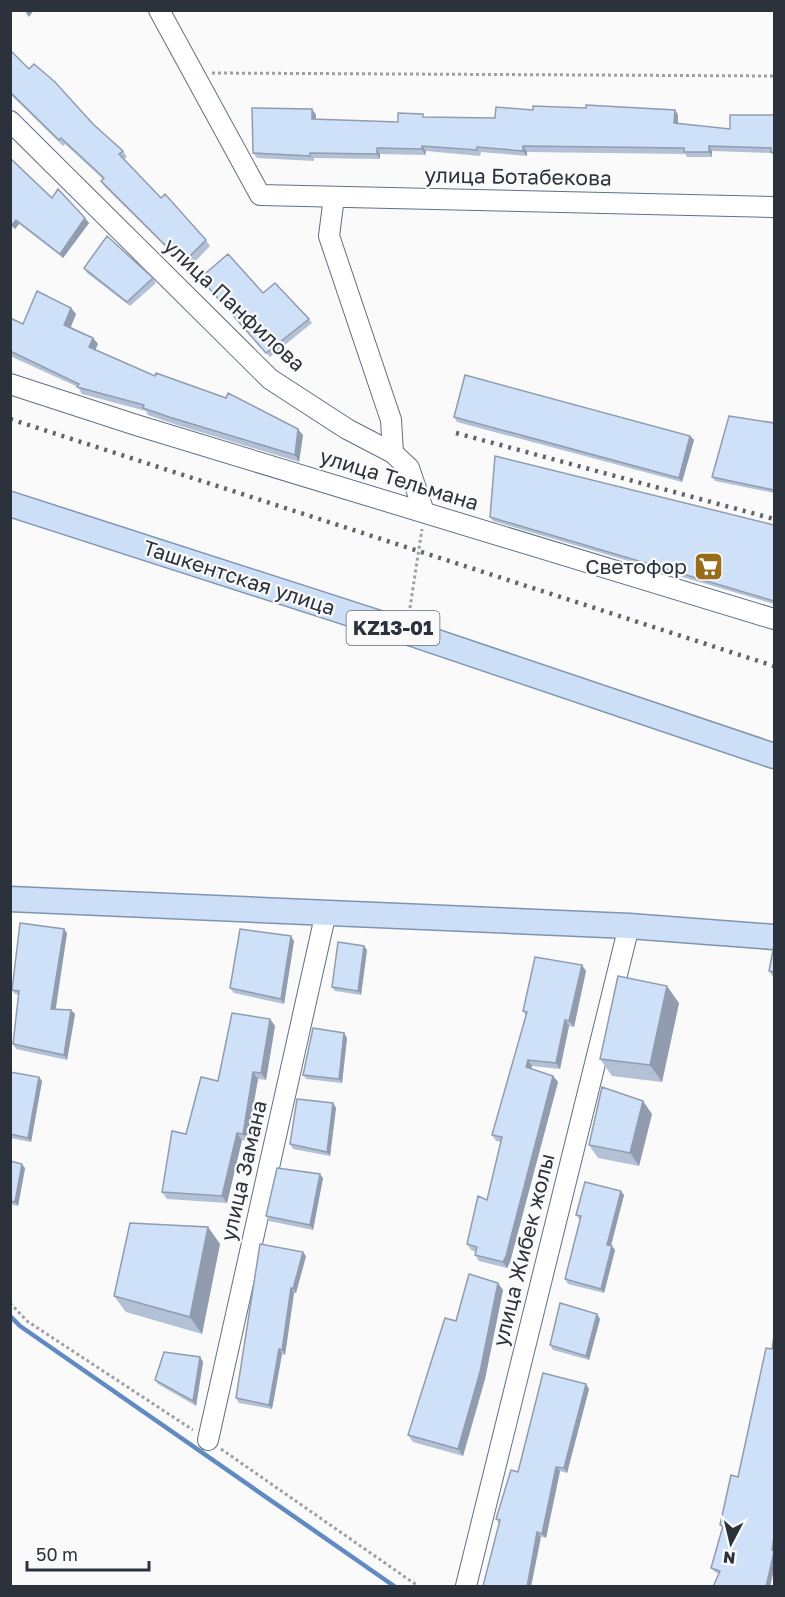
<svg xmlns="http://www.w3.org/2000/svg" width="785" height="1597" font-family="'Golos Text',sans-serif">
<style>
.lines{fill:none;stroke-linecap:round;stroke-linejoin:round}
.stream{stroke:#618ac2;stroke-width:4.5}
.minor-casing{stroke:#607086;stroke-width:22}
.major-casing{stroke:#7f94b1;stroke-width:27}
.path{stroke:#9da0a4;stroke-width:3;stroke-dasharray:3 3;stroke-linecap:butt}
.minor{stroke:#fff;stroke-width:20}
.major{stroke:#cddff7;stroke-width:24}
.rail{stroke:#60656c;stroke-width:4.5;stroke-dasharray:3 6;stroke-linecap:butt}
.wall{fill:#b2c1d6}
.shaded-wall{fill:#919dae}
.building{fill:#cfe0f9;stroke:#919dae;stroke-width:1.5}
.labels{text-anchor:middle;stroke-width:4.5;stroke-linejoin:round;paint-order:stroke}
.shield{fill:#fafafa;stroke:#696e74;stroke-width:1.5}
.shield-label{font-size:20px;font-weight:bold;fill:#2b323b}
.street-label{font-size:21px;fill:#2b323b;stroke:#fafafa}
.poi-label{font-size:21px;fill:#2b323b;stroke:#fafafa;text-anchor:end}
</style>
<rect width="100%" height="100%" fill="#fafafa"/>
<g class="lines">
<!-- stream -->
<path class="stream" d="M10,1316L20,1326L394,1586"/>
<defs>
<path id="minor" d="M159,10L260,195L774,207
M10,121L270,379L347,429L393,453L409,468L424,512
M334,197L329,236L391,420L393,453
M10,384L136,425L774,619
M208,1440L326,912
M466,1586L629,926"/>
<path id="major" d="M10,504L407,632L774,756
M10,899L629,926L774,937"/>
</defs>
<!-- minor casing -->
<use href="#minor" class="minor-casing"/>
<!-- major casing -->
<use href="#major" class="major-casing"/>
<!-- path -->
<path class="path" d="M212,73L774,76
M409,614L422,529
M10,1303L27,1321L193,1430
M221,1449L418,1586"/>
<!-- minor -->
<use href="#minor" class="minor"/>
<!-- major -->
<use href="#major" class="major"/>
<!-- rail -->
<path class="rail" d="M10,419L774,666
M456,433L774,519"/>
</g>
<!-- wall -->
<path class="wall" d="M10,50L29,69L123,151L127,157L124,159L161,198L206,240L210,246L188,269L105,187L101,181L103,179L65,144L63,146L10,94Z
M312,109L316,115V119L398,122L425,117L495,118L533,110H675L678,115V124L730,129L774,115V157L772,153L712,151V157H687L685,154L527,152V156L481,152L480,156L426,151L425,155L380,154V159L314,158V161L257,158L253,153Z
M10,158L52,198L89,223L63,258L19,224L15,229L10,225Z
M84,268L153,278L156,283L130,306L87,273Z
M200,278L263,293L309,319L312,323L270,357Z
M71,308L76,314L71,327L93,338L98,344L95,350L155,376L303,435L299,462L174,424L148,415L146,411L82,394L78,387L10,356V318L23,324Z
M454,417L690,436L694,440L682,482L457,422Z
M774,423V493L715,481L712,477Z
M490,517L774,525V604L493,521Z
M67,933L55,1010H71L75,1014L67,1060L16,1049L13,1044L19,995L15,994L12,990Z
M294,941L284,1004L234,993L230,988Z
M774,945V979L769,971Z
M367,950L361,995L335,991L332,987Z
M586,971L574,1027L569,1026L560,1069L532,1066L531,1069L553,1076L558,1082L510,1262L507,1268L479,1261L475,1255L476,1252L471,1250L467,1244L487,1200L501,1142L496,1141L492,1135L526,1016L523,1011Z
M679,1003L662,1082L612,1076L600,1059Z
M270,1019L275,1026L266,1080L258,1079L247,1141L242,1140L227,1203L167,1199L162,1192L186,1134L218,1081Z
M344,1033L347,1038L342,1083L306,1079L303,1075Z
M10,1072L42,1081L31,1142L10,1138Z
M333,1103L336,1108L330,1156L293,1149L290,1144Z
M652,1114L639,1166L598,1158L589,1145Z
M10,1161L25,1168L18,1206L10,1204Z
M323,1178L313,1230L269,1221L266,1216Z
M624,1195L611,1246L615,1250L604,1293L568,1284L565,1279L580,1220L576,1215Z
M208,1227L220,1244L202,1334L126,1312L114,1296Z
M306,1256L296,1293H294L285,1355L282,1354L272,1409L239,1403L236,1398Z
M498,1283L503,1290L485,1379L463,1456L413,1442L408,1435L456,1321Z
M597,1314L600,1319L589,1360L553,1350L550,1345Z
M200,1357L203,1362L196,1406L158,1384L155,1380Z
M589,1389L567,1473L560,1471L546,1538L499,1524L496,1519L518,1472Z
M738,1477L774,1569L770,1587H713L719,1574L715,1572L711,1568L722,1528L720,1525Z"/>
<!-- shaded-wall -->
<path class="shaded-wall" d="M28,10H34L29,17L26,13Z
M312,109L316,115L315,125L312,119Z
M675,110L678,115V129L674,123Z
M422,146L426,151L425,155L422,149Z
M523,146L527,152V156L523,151Z
M709,146L712,151V157L709,152Z
M377,148L380,154V159L377,154Z
M85,218L89,223L63,258L60,254Z
M16,220L19,224L15,229L12,225Z
M71,308L76,314L69,331L64,325Z
M93,338L98,344L93,354L89,347Z
M298,429L303,435L299,462L295,455Z
M690,436L694,440L682,482L679,478Z
M64,929L67,933L55,1014L51,1009Z
M291,936L294,941L284,1004L281,999Z
M364,946L367,950L361,995L358,991Z
M582,965L586,971L574,1027L569,1021Z
M667,986L679,1003L662,1082L650,1065Z
M71,1010L75,1014L67,1060L64,1055Z
M270,1019L275,1026L266,1080L261,1073Z
M565,1020L569,1026L560,1069L556,1063Z
M344,1033L347,1038L342,1083L339,1079Z
M528,1060L532,1066L530,1073L526,1067Z
M253,1072L258,1079L247,1141L243,1134Z
M553,1076L558,1082L510,1262L507,1268L503,1262Z
M39,1077L42,1081L31,1142L28,1138Z
M643,1101L652,1114L639,1166L630,1153Z
M333,1103L336,1108L330,1156L327,1152Z
M237,1133L242,1140L227,1203L222,1196Z
M22,1164L25,1168L18,1206L15,1202Z
M320,1174L323,1178L313,1230L310,1225Z
M621,1191L624,1195L610,1249L607,1245Z
M208,1227L220,1244L202,1334L190,1317Z
M612,1246L615,1250L604,1293L601,1289Z
M303,1252L306,1256L296,1293L293,1289Z
M498,1283L503,1290L485,1379L463,1456L458,1449Z
M291,1288L294,1293L285,1355L282,1350Z
M597,1314L600,1319L589,1360L586,1356Z
M279,1349L282,1354L272,1409L269,1405Z
M200,1357L203,1362L196,1406L193,1401Z
M586,1384L589,1389L567,1473L564,1468Z
M556,1467L560,1471L546,1538L542,1534Z
M537,1532L541,1537L531,1587H527Z
M774,1536V1569L770,1587H766Z"/>
<!-- building -->
<path class="building" d="M10,50L29,69L34,64L55,82L93,124L123,151L119,154L161,198L165,194L206,240L183,263L101,181L104,178L61,138L59,140L10,92Z
M586,105L675,110L674,123L730,129V115H774V153L771,152V148L709,146V152H684V148L523,146V151L477,147V150L422,146V149L377,148V154L310,153V156L253,153L252,108L312,109V119L398,122V113L423,114V117L495,118L496,107L533,110V106L586,108Z
M10,158L52,198L58,189L85,218L60,254L16,220L12,225L10,223Z
M107,236L153,278L127,302L84,268Z
M228,254L263,293L275,283L309,319L266,353L200,278Z
M37,291L71,308L64,325L93,338L89,347L155,376L156,373L226,398L228,393L298,429L295,455L169,417L143,408L144,405L77,387L79,384L10,351V318L23,324Z
M465,375L690,436L679,478L454,417Z
M729,416L774,423V490L712,477Z
M495,456L774,525V601L490,517Z
M20,923L64,929L51,1009L71,1010L64,1055L13,1044L19,991L12,990Z
M240,929L291,936L281,999L230,988Z
M338,942L364,946L358,991L332,987Z
M774,945V972L769,971Z
M535,957L582,965L569,1021L565,1020L556,1063L528,1060L526,1067L553,1076L506,1256L503,1262L475,1255L477,1247L467,1244L478,1196L487,1200L502,1137L492,1135L527,1012L523,1011Z
M618,976L667,986L650,1065L600,1059Z
M232,1013L270,1019L261,1073L253,1072L243,1134L237,1133L222,1196L162,1192L172,1131L186,1134L201,1077L218,1081Z
M313,1028L344,1033L339,1079L303,1075Z
M10,1072L39,1077L28,1138L10,1134Z
M602,1087L643,1101L630,1153L589,1145Z
M297,1099L333,1103L327,1152L290,1144Z
M10,1161L22,1164L15,1202L10,1201Z
M277,1168L320,1174L310,1225L266,1216Z
M585,1182L621,1191L607,1245L612,1246L601,1289L565,1279L581,1216L576,1215Z
M130,1223L208,1227L190,1317L114,1296Z
M260,1244L303,1252L293,1289L291,1288L282,1350L279,1349L269,1405L236,1398Z
M469,1274L498,1283L480,1372L458,1449L408,1435L445,1318L456,1321Z
M560,1303L597,1314L586,1356L550,1345Z
M774,1336V1536L772,1550H774V1552L766,1587H713L720,1571L711,1568L723,1526L720,1525L731,1475L738,1477L766,1348L772,1349Z
M164,1352L200,1357L193,1401L155,1380Z
M543,1373L586,1384L564,1468L556,1467L542,1534L537,1532L527,1587L483,1586L500,1520L496,1519L511,1470L518,1472Z"/>
<!-- icons -->
<defs>
<symbol id="supermarket-square" viewBox="-11 -11 22 22"><rect x="-9" y="-9" width="18" height="18" rx="4" fill="#996c1b" stroke="#fafafa"/><path d="M-6-5.5h2.5l.6 2H6L4.5 2H-2.5L-4.4-4H-6ZM-1.5 3.2a1.3 1.3 0 1 0 .1 0ZM3 3.2a1.3 1.3 0 1 0 .1 0Z" fill="#fff"/></symbol>
</defs>
<g fill-rule="evenodd">
<use href="#supermarket-square" x="692" y="550" width="33" height="33"/>
</g>
<g class="labels">
<!-- shield labels -->
<rect class="shield" x="346.5" y="611" width="93" height="34" rx="4.5"/>
<g class="shield-label">
<text x="393" y="635">KZ13-01</text>
</g>
<!-- street labels -->
<g class="street-label">
<text transform="translate(518 177) rotate(1)" y="7">улица Ботабекова</text>
<text transform="translate(234 305) rotate(43)" y="7">улица Панфилова</text>
<text transform="translate(399 480) rotate(17)" y="7">улица Тельмана</text>
<text transform="translate(239 578) rotate(18)" y="7">Ташкентская улица</text>
<text transform="translate(244 1171) rotate(-77)" y="7">улица Замана</text>
<text transform="translate(524 1250) rotate(-76)" y="7">улица Жибек жолы</text>
</g>
<!-- poi labels -->
<g class="poi-label">
<text x="687" y="574">Светофор</text>
</g>
</g>
<!-- border -->
<rect width="785" height="1597" fill="none" stroke="#2b323b" stroke-width="24"/>
<!-- north arrow -->
<g transform="translate(731 1543) rotate(187)" stroke="#fafafa" stroke-width="4.5" paint-order="stroke">
<path d="M0-4.5L10 22L0 15L-10 22Z" fill="#2b323b"/>
<text y="-9" font-size="16" font-weight="bold" text-anchor="middle" fill="#2b323b">N</text>
</g>
<!-- scale -->
<path d="M27 1561v9h122v-9" fill="none" stroke="#2b323b" stroke-width="3"/>
<text x="36" y="1561" font-size="18" fill="#2b323b" stroke="#fafafa" stroke-width="4.5" paint-order="stroke">50 m</text>
</svg>
